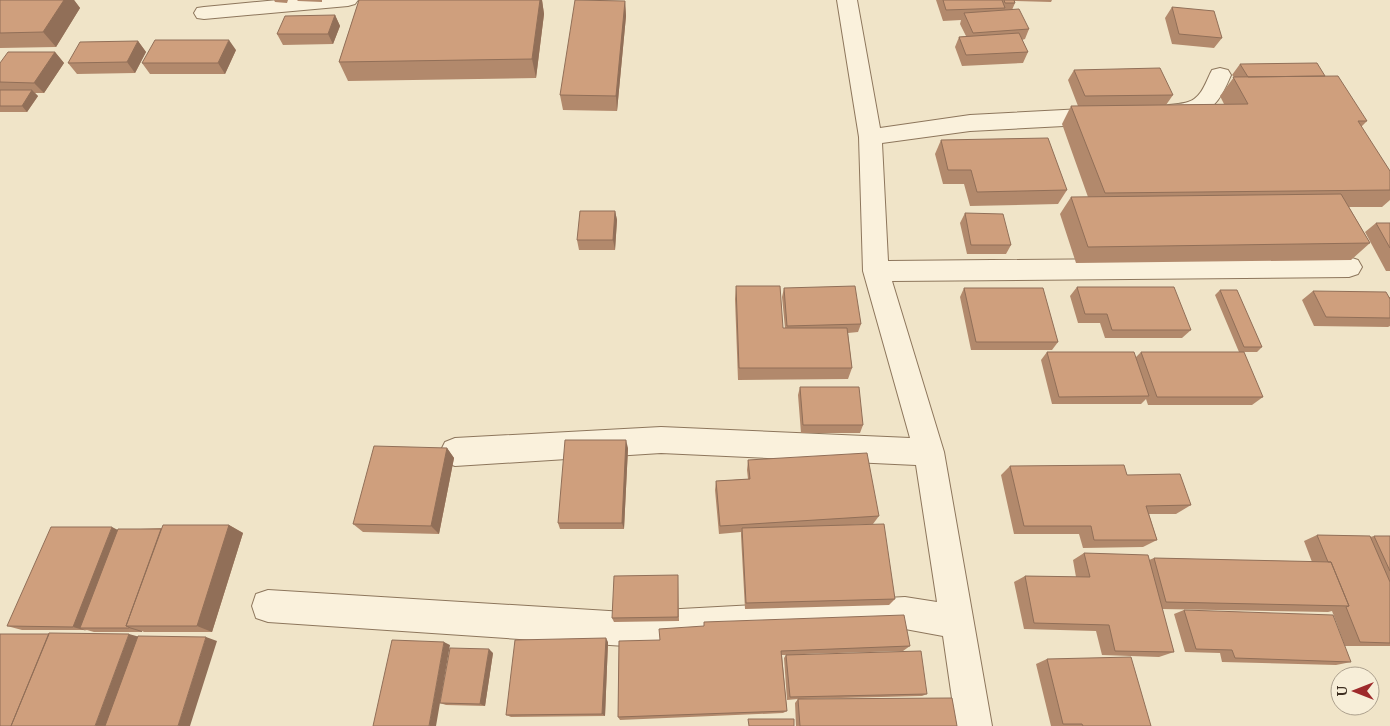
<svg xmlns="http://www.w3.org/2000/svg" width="1390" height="726" font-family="Merriweather,serif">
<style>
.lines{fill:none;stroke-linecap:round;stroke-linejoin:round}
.minor-casing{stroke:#8d765c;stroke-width:2}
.minor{fill:#faf1dc;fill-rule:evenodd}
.wall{fill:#b2896c}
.shaded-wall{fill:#916f58}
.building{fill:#cf9f7d;stroke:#916f58}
</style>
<rect width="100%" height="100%" fill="#f0e4c8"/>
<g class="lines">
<defs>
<path id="minor" d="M278,0H358L355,4L348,6L204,19L197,18L194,13L197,8L204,7Z
M837,0H857L880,128L970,115L1102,108L1110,110L1113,116L1110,122L1102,124L970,131L882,143L888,261L1349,257L1358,260L1362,267L1358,274L1349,277L892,281L944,452L992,726H956L943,636L905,629L625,646L268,622L256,618L252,606L256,594L268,590L625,612L905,597L937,602L916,465L661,453L455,466L445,462L440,452L445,442L455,438L661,427L910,438L863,271L859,137Z
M1220,68L1228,70L1231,75C1220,101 1212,114 1183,118C1175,119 1168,120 1159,117L1156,112L1159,107C1169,104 1179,105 1188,102C1202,98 1206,81 1212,70Z"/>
</defs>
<!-- minor casing -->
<use href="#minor" class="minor-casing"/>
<!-- minor -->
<use href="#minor" class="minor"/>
</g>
<!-- wall -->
<path class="wall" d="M0,0H74L80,8L56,47L0,48Z
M274,0H288L287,3L275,2Z
M297,0H322V2L298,1Z
M359,0H542L544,14L536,78L348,81L339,62Z
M936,0H1052L1051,2L1015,1V3L1012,10L1029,29L1025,39L1022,40L1028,52L1023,63L962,66L955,47L959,37L966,36L960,24L961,20L943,21Z
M625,1L626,16L617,111L563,110L560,95Z
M1172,7L1222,38L1214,48L1172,44L1165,18Z
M335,15L340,26L333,44L283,45L277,34Z
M138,41L146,52L135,73L77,74L68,63Z
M236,50L225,74H150L142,63Z
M55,52L64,63L44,93H35L38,96L27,112H0V63Z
M1240,64L1325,76L1367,121L1361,127L1390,171V200L1382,207H1349L1370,243L1351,260L1076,263L1060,214L1071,197H1088L1062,124L1071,106H1078L1068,80L1074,70L1173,95L1166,105L1224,104L1220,96L1234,77L1232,75Z
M941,140L1067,190L1058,204L970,206L964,184H943L935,154Z
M615,211L617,220L615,250H579L577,240Z
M965,213L1011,245L1006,254H967L960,223Z
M1376,223H1390V271H1386L1365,232Z
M736,286L783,328H785L782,297L784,288L861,324L858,332L848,333L852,368L848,379L738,380L735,299Z
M1077,287L1191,330L1182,338H1105L1100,323H1078L1070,296Z
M964,288L1058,342L1052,350H971L960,297Z
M1220,290L1262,347L1257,352H1239L1215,295Z
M1313,291L1389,297H1390V326L1388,327L1314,326L1302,300Z
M1047,352L1136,357L1141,352L1263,397L1252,405H1148L1146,399L1141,404H1052L1041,360Z
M800,387L863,425L860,433H801L798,395Z
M447,448L454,458L439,534L363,532L353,524Z
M628,448L624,529H560L558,523Z
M748,460L879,516L873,524L850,525L895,599L889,605L745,609L741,536V532L719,534L715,490L716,481L748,479L747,470Z
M1010,466L1127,475L1191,505L1176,514H1149L1157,540L1143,547L1083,548L1079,534H1014L1001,475Z
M229,525L243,533L212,632H144L142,631V632H94L87,630H22L7,626L118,530Z
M1317,535L1370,537L1374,536H1390V646H1345L1332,611L1328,612L1162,609L1174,652L1159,657L1102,655L1096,631L1024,629L1014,582L1025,576L1076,577L1073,560L1084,553L1149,560L1154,558L1312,562L1304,541Z
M678,575L679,621L614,622L612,618Z
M1184,610L1351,662L1336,665L1222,662L1220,653L1185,652L1174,614Z
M619,641L910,646L903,651L804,654L927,694L922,696L800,699L957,726H796L795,703L798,699L787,700L784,658L786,655H782L787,711L783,713L620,720L618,717Z
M608,642L605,716L511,717L506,715Z
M493,653L485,706L446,705L440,703Z
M1047,659L1151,726H1051L1036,664Z"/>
<!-- shaded-wall -->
<path class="shaded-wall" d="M64,0H74L80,8L56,47L43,32Z
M540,0H542L544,14L536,78L532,59Z
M625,1L626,16L617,111L616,96Z
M335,15L340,26L333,44L328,34Z
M229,40L236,50L225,74L218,63Z
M138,41L146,52L135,73L127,62Z
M55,52L64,63L44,93L34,83Z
M32,90L38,96L27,112L22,106Z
M615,211L617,220L615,250L613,240Z
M626,440L628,448L624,529L622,523Z
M447,448L454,458L439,534L431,526Z
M229,525L243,533L212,632L197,626Z
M112,527L124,533L80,628L87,631L73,627Z
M129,627L142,631V632L129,628Z
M129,634L147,639L116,726H95Z
M206,637L217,641L190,726H178Z
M606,638L608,642L605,716L602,714Z
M444,642L450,645L436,726H429Z
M489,649L493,653L485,706L480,704Z"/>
<!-- building -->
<path class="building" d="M0,0H64L43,32L0,33Z
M359,0H540L532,59L339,62Z
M575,0L625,1L616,96L560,95Z
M943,0H1002L1005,8L946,10Z
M1004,0H1014L1015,3H1005Z
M1172,7L1214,11L1222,38L1179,34Z
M1019,9L1029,29L973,33L964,13Z
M335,15L328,34H277L285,16Z
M1019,33L1028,52L966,55L959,37Z
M155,40H229L218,63H142Z
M138,41L127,62L68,63L80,42Z
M8,52H55L34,83L0,82V63Z
M1317,63L1325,76L1248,77L1240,64Z
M1160,68L1173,95L1085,96L1074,70Z
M1338,76L1367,121H1358L1390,171V190L1105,193L1071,106L1248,104L1233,77Z
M0,90H32L22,106H0Z
M1048,138L1067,190L977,192L971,170H948L941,140Z
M1341,194L1370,243L1088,247L1071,197Z
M580,211H615L613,240H577Z
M965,213L1003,214L1011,245H971Z
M1376,223H1390V248Z
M736,286H780L783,328H847L852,368H739Z
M855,286L861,324L787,326L784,288Z
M1077,287H1174L1191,330H1112L1107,314H1085Z
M964,288H1043L1058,342H976Z
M1220,290H1237L1262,347H1244Z
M1313,291L1386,292L1390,299V318L1326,317Z
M1047,352H1134L1149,396L1059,397Z
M1141,352H1244L1263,397H1157Z
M800,387H859L863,425H803Z
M565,440H626L622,523H558Z
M374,446L447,448L431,526L353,524Z
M867,453L879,516L720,526L716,481L750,479L748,460Z
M1124,465L1127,475L1180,474L1191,505L1146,506L1157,540H1094L1091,526H1024L1010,466Z
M884,524L895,599L746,603L742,528Z
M163,525H229L197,626H126Z
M51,527H112L73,627L7,626Z
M118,529H161L126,626L129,627V628H80Z
M1317,535L1370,536L1390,582V643L1360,642L1346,607L1349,606L1331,562H1328Z
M1374,536H1390V571Z
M1084,553L1148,555L1174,652L1115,651L1109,625L1034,623L1025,576L1090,577Z
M1154,558L1331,562L1349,606L1166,602Z
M678,575V617L612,618L614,576Z
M1184,610L1333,615L1351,662L1235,658L1232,650L1196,649Z
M904,615L910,646L781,651L787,711L618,717L619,641L660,640L659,629L704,626V622Z
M49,633L129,634L95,726H11Z
M0,634H49L11,726H0Z
M138,636L206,637L178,726H105Z
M606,638L602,714L506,715L515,640Z
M392,640L444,642L429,726H373Z
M450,648L489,649L480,704L440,703Z
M921,651L927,694L790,697L786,655Z
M1131,657L1151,726H1083L1082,724H1063L1047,659Z
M952,698L957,726H800L798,699Z
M748,719H794V726H749Z"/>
<!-- north arrow -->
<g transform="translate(1355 691) rotate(270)"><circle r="24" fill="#f7eed8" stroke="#ada18e"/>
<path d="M0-4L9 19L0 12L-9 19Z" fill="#9e2a2b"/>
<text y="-8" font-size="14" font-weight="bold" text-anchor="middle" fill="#3d2e20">U</text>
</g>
</svg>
